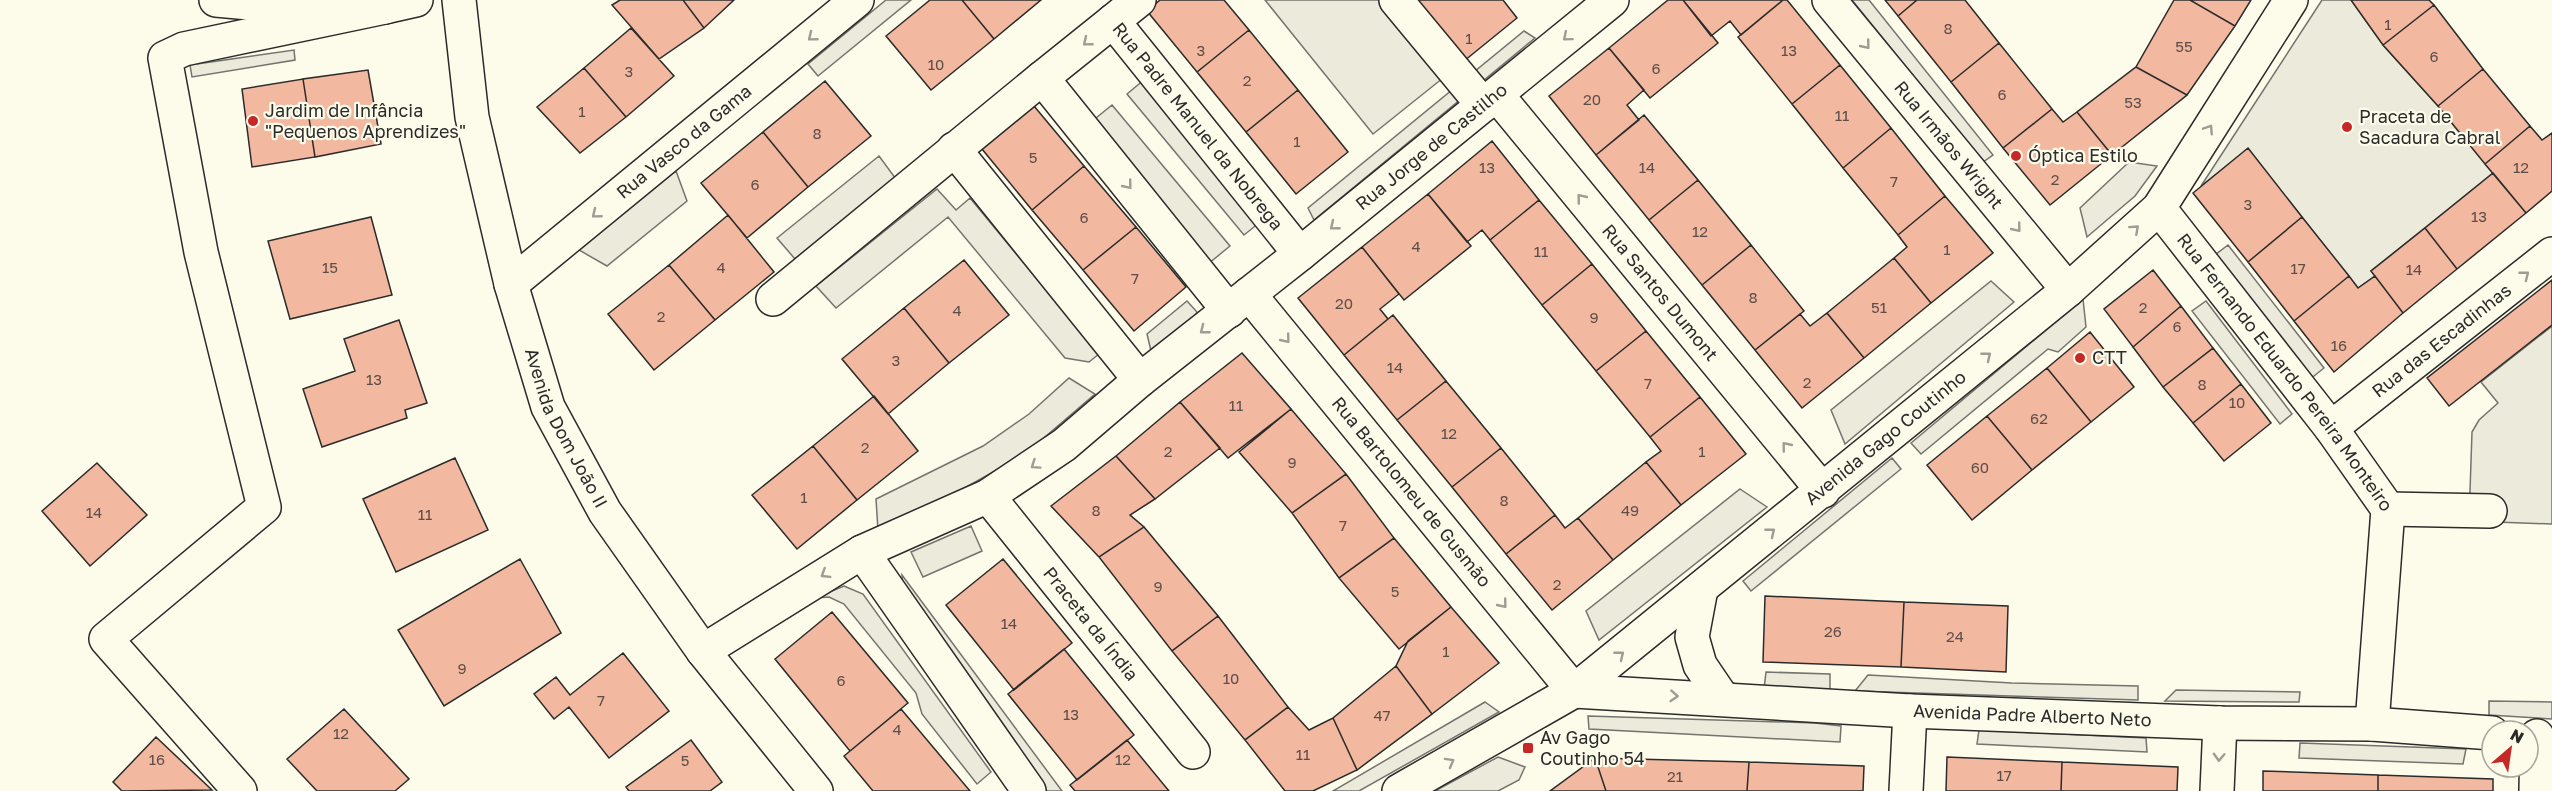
<svg xmlns="http://www.w3.org/2000/svg" width="2552" height="791" font-family="'Golos Text',sans-serif">
<style>
.green{fill:#ecebdb;stroke:#74746e;stroke-width:1.5}
.parking{fill:#eceadb;stroke:#74746e;stroke-width:1.5}
.building{fill:#f2b8a0;stroke:#2b2b2b;stroke-width:1.5}
.lines{fill:none;stroke-linecap:round;stroke-linejoin:round}
.minor-casing{stroke:#2b2b2b;stroke-width:36}
.minor{stroke:#fdfbea;stroke-width:33}
.oneway{stroke:#9e9d94}
.poi-dot{fill:#c62828;stroke:#fdfbea;stroke-width:2}
.labels{text-anchor:middle;stroke-width:4.5;stroke-linejoin:round;paint-order:stroke}
.number-label{font-size:15px;fill:#5d4e48}
.poi-label{font-size:18px;fill:#2b2b2b;stroke:#fdfbea;text-anchor:start}
.street-label{font-size:18px;fill:#2b2b2b;stroke:#fdfbea}
</style>
<rect width="100%" height="100%" fill="#fdfbea"/>
<!-- green -->
<path class="green" d="M1265,0H1379L1443,78L1373,134Z"/>
<!-- parking -->
<path class="parking" d="M886,0H911L818,76L808,64Z
M1852,0H1869L1993,155L1983,162Z
M2322,0H2351L2383,45L2438,106L2493,173L2371,271L2375,276L2358,288L2248,149L2201,186Z
M1524,31L1535,38L1314,220L1308,208Z
M294,50L295,60L192,77L190,65Z
M1145,79L1259,223L1244,235L1127,94Z
M1112,105L1230,246L1208,264L1091,122Z
M879,156L896,179L795,259L777,238Z
M2129,162L2157,166L2135,196L2087,237L2080,208Z
M676,171L687,201L607,266L579,250Z
M937,189L956,210L970,198L1099,354L1089,362L1065,358L948,217L836,308L816,286Z
M2228,245L2324,368L2309,380L2215,255Z
M1991,281L2014,302L1845,444L1831,410Z
M2083,299L2086,327L2058,352L2048,349L1921,454L1911,443Z
M1187,301L1197,312L1195,316L1151,351L1147,334Z
M2206,301L2292,414L2280,424L2192,311Z
M2552,326V524L2469,521L2472,432L2479,420L2498,403L2481,382Z
M1069,378L1095,394L1025,454L954,494L878,530L876,499L983,446L1029,414Z
M1892,458L1901,469L1751,591L1743,581Z
M1740,489L1767,507L1599,640L1586,611Z
M971,526L982,551L923,577L911,552Z
M902,575L1062,791H1047L912,606L903,587Z
M844,586L863,594L991,772L977,784L922,714L916,693L844,604L829,597L815,598Z
M1766,672L1830,674V691L1764,689Z
M1868,675L2012,683L2138,686V700L1855,691Z
M2176,690L2300,692L2299,702L2165,701Z
M2489,701L2552,702V719L2489,715Z
M1485,702L1499,712L1359,791H1333Z
M1588,716L1815,723L1841,726L1840,742L1589,729Z
M1979,730L2146,738L2147,752L1977,744Z
M2300,743L2466,749L2463,764L2299,758Z
M1498,757L1525,767L1519,780L1498,791H1435Z"/>
<!-- building -->
<path class="building" d="M620,0H683L704,28L659,59L612,5Z
M683,0H734L704,28Z
M930,0H962L994,39L931,90L886,36Z
M962,0H1041L994,39Z
M1160,0H1224L1249,30L1197,72L1147,11Z
M1417,0H1503L1517,18L1464,61Z
M1668,0H1683L1718,43L1650,98L1609,48Z
M1683,0H1783L1741,35L1730,21L1711,36Z
M1783,0H1787L1840,65L1792,104L1738,37Z
M1885,0H1917L1898,16Z
M1917,0H1965L1999,43L1951,82L1898,16Z
M2174,0H2190L2235,26L2187,95L2136,67Z
M2190,0H2251L2235,26Z
M2351,0H2429L2434,5L2383,45Z
M2434,5L2483,69L2438,106L2383,45Z
M631,28L674,76L626,117L584,68Z
M1249,30L1298,90L1246,132L1197,72Z
M1999,43L2052,109L2003,148L1951,82Z
M1609,48L1644,90L1627,105L1639,120L1596,155L1549,96Z
M1840,65L1891,128L1843,168L1792,104Z
M2136,67L2187,95L2112,155L2077,112Z
M584,68L626,117L580,153L537,107Z
M2483,69L2530,126L2485,164L2438,106Z
M368,70L381,144L315,157L303,79Z
M303,79L315,157L252,167L242,89Z
M825,81L871,136L808,187L763,132Z
M1298,90L1348,152L1296,194L1246,132Z
M1034,106L1084,166L1032,210L982,149Z
M2052,109L2063,122L2077,112L2112,155L2050,205L2003,148Z
M1644,115L1698,180L1649,220L1596,155Z
M2530,126L2542,140L2552,133V191L2526,213L2485,164Z
M1891,128L1945,196L1898,235L1843,168Z
M763,132L808,187L747,238L701,183Z
M1492,141L1539,200L1490,240L1482,230L1467,242L1428,194Z
M2248,148L2302,217L2248,262L2193,193Z
M1084,166L1136,227L1083,270L1032,210Z
M2493,173L2526,213L2457,269L2425,228Z
M1698,180L1751,245L1702,285L1649,220Z
M1428,194L1471,246L1404,300L1362,247Z
M1945,196L1993,253L1931,303L1894,258L1907,247L1898,235Z
M1539,200L1592,264L1542,305L1490,240Z
M728,215L774,272L715,320L669,265Z
M371,217L392,295L290,319L268,241Z
M2302,217L2349,276L2294,321L2248,262Z
M1136,227L1186,287L1134,331L1083,270Z
M2425,228L2457,269L2403,313L2371,271Z
M1751,245L1804,311L1755,350L1702,285Z
M1362,247L1399,294L1380,309L1388,319L1344,355L1298,298Z
M1894,258L1931,303L1864,358L1827,313Z
M964,260L1009,315L949,363L904,308Z
M1592,264L1646,331L1596,371L1542,305Z
M669,265L715,320L654,370L608,314Z
M2153,270L2181,306L2133,347L2104,309Z
M2349,276L2358,288L2375,276L2403,313L2334,372L2294,321Z
M2552,280V325L2449,406L2427,378Z
M2181,306L2213,348L2163,387L2133,347Z
M904,308L949,363L888,414L842,359Z
M1827,313L1864,358L1802,408L1755,350L1800,314L1810,326Z
M1393,315L1446,381L1397,420L1344,355Z
M399,320L427,403L405,410L407,418L322,447L303,389L355,371L344,339Z
M1646,331L1700,397L1650,437L1596,371Z
M2090,332L2134,387L2091,422L2047,368Z
M2213,348L2241,384L2193,423L2163,387Z
M1242,353L1291,409L1228,458L1180,402Z
M2047,368L2091,422L2032,470L1987,416Z
M1446,381L1501,448L1452,487L1397,420Z
M2241,384L2271,423L2224,461L2193,423Z
M874,396L918,451L857,500L813,446Z
M1700,397L1746,454L1681,505L1646,462L1661,451L1650,437Z
M1180,402L1220,448L1155,499L1116,456Z
M1291,409L1346,474L1292,513L1239,452Z
M1987,416L2032,470L1972,520L1927,465Z
M813,446L857,500L797,549L752,495Z
M1501,448L1555,515L1506,554L1452,487Z
M1116,456L1155,499L1130,515L1144,527L1099,557L1051,506Z
M455,458L488,530L396,572L363,499Z
M1646,462L1681,505L1613,560L1578,518Z
M97,463L147,515L90,566L42,511Z
M1346,474L1394,538L1339,578L1292,513Z
M1555,515L1565,528L1578,518L1613,560L1552,610L1506,554Z
M1144,527L1218,616L1172,651L1099,557Z
M1394,538L1451,607L1399,649L1339,578Z
M520,559L561,633L444,706L398,630Z
M1003,559L1072,643L1014,690L946,605Z
M1765,596L1904,602L1901,667L1763,662Z
M1904,602L2008,606L2006,672L1901,667Z
M1451,607L1499,663L1432,714L1396,666L1408,641Z
M832,612L908,703L850,751L775,659Z
M1218,616L1288,707L1245,740L1172,651Z
M1064,649L1134,735L1077,780L1008,694Z
M623,653L669,711L609,758L569,707L554,719L534,694L556,677L570,695Z
M1396,666L1432,714L1357,770L1333,718Z
M1288,707L1309,730L1333,718L1357,770L1313,791H1285L1245,740Z
M344,709L409,779L395,791H317L287,759Z
M901,709L970,791H873L844,756Z
M156,737L212,790L122,791L113,782Z
M691,740L722,782L710,791H629L626,787Z
M1127,740L1169,791H1075L1070,785Z
M1947,757L2062,762L2061,791H1946Z
M1595,758L1749,762L1747,791H1606Z
M1595,758L1606,791H1550Z
M1749,762L1864,766L1863,791H1747Z
M2062,762L2178,767L2177,791H2061Z
M2263,771L2378,775V791H2263Z
M2378,775L2493,779V791H2378Z"/>
<g class="lines">
<defs>
<g id="minor">
<path d="M216,0L271,5L385,7L416,0"/>
<path id="s1" d="M459,0L472,117L511,284L548,407L605,512L703,651L816,791"/>
<path d="M1396,0L1483,105"/>
<path id="s2" d="M1829,0L2068,290"/>
<path d="M1113,21L1139,0"/>
<path id="s3" d="M1497,95L1823,491"/>
<path d="M954,149L1140,380"/>
<path id="s4" d="M2159,208L2331,428L2388,509L2372,724"/>
<path id="s5" d="M511,284L857,0"/>
<path id="s6" d="M1249,294L1574,691"/>
<path d="M773,299L1042,78"/>
<path id="s7" d="M1229,311L1042,78L1113,21L1300,254"/>
<path id="s8" d="M2331,428L2552,254"/>
<path id="s9" d="M988,496L1193,752"/>
<path d="M2388,509L2490,511"/>
<path d="M862,552L1029,791"/>
<path d="M1701,589L1692,637L1700,665L1723,699"/>
<path id="s10" d="M703,651L862,552L988,496L1064,445L1140,380L1300,254L1612,0"/>
<path id="s11" d="M1574,691L1910,711L2220,723L2372,724L2492,733"/>
<path d="M240,791L106,639L264,507L201,252L165,58L184,49L385,7"/>
<path id="s12" d="M1399,791L1574,691L2068,290L2159,208L2291,0"/>
<path d="M1906,791L1910,711"/>
<path d="M2217,791L2220,723"/>
<path d="M2536,791L2537,736"/>
</g>
</defs>
<!-- minor casing -->
<use href="#minor" class="minor-casing"/>
<!-- minor -->
<use href="#minor" class="minor"/>
</g>
<!-- one-way arrows -->
<defs><path id="oneway-chevron" d="M-2-3.5L2.5 0L-2 3.5" fill="none" stroke-width="1.6" stroke-linecap="round" stroke-linejoin="round" transform="scale(1.5)"/></defs>
<g class="oneway">
<use href="#oneway-chevron" transform="translate(812 37) rotate(141)"/>
<use href="#oneway-chevron" transform="translate(1567 37) rotate(140)"/>
<use href="#oneway-chevron" transform="translate(1087 42) rotate(141)"/>
<use href="#oneway-chevron" transform="translate(1866 45) rotate(51)"/>
<use href="#oneway-chevron" transform="translate(2209 129) rotate(-57)"/>
<use href="#oneway-chevron" transform="translate(1128 185) rotate(51)"/>
<use href="#oneway-chevron" transform="translate(1581 198) rotate(-129)"/>
<use href="#oneway-chevron" transform="translate(596 214) rotate(141)"/>
<use href="#oneway-chevron" transform="translate(1334 226) rotate(141)"/>
<use href="#oneway-chevron" transform="translate(2017 228) rotate(51)"/>
<use href="#oneway-chevron" transform="translate(2135 229) rotate(-42)"/>
<use href="#oneway-chevron" transform="translate(2525 275) rotate(-38)"/>
<use href="#oneway-chevron" transform="translate(1204 330) rotate(142)"/>
<use href="#oneway-chevron" transform="translate(1286 339) rotate(51)"/>
<use href="#oneway-chevron" transform="translate(1987 356) rotate(-39)"/>
<use href="#oneway-chevron" transform="translate(1786 446) rotate(-129)"/>
<use href="#oneway-chevron" transform="translate(1035 465) rotate(146)"/>
<use href="#oneway-chevron" transform="translate(1771 532) rotate(-39)"/>
<use href="#oneway-chevron" transform="translate(825 574) rotate(148)"/>
<use href="#oneway-chevron" transform="translate(1503 604) rotate(51)"/>
<use href="#oneway-chevron" transform="translate(1620 655) rotate(-39)"/>
<use href="#oneway-chevron" transform="translate(1674 696) rotate(4)"/>
<use href="#oneway-chevron" transform="translate(2219 757) rotate(92)"/>
<use href="#oneway-chevron" transform="translate(1450 762) rotate(-29)"/>
</g>
<!-- markers -->
<g class="poi-dot">
<circle cx="253" cy="121" r="6"/>
<circle cx="2347" cy="127" r="6"/>
<circle cx="2016" cy="156" r="6"/>
<circle cx="2080" cy="358" r="6"/>
<rect x="1522" y="742" width="12" height="12" rx="3"/>
</g>
<g class="labels">
<!-- number labels -->
<g class="number-label">
<text x="2388" y="30">1</text>
<text x="1948" y="34">8</text>
<text x="1469" y="44">1</text>
<text x="2184" y="52">55</text>
<text x="1201" y="56">3</text>
<text x="1789" y="56">13</text>
<text x="2434" y="62">6</text>
<text x="936" y="70">10</text>
<text x="1656" y="74">6</text>
<text x="629" y="77">3</text>
<text x="1247" y="86">2</text>
<text x="2002" y="100">6</text>
<text x="1592" y="105">20</text>
<text x="2133" y="108">53</text>
<text x="582" y="117">1</text>
<text x="1842" y="121">11</text>
<text x="817" y="139">8</text>
<text x="1297" y="147">1</text>
<text x="1033" y="163">5</text>
<text x="1487" y="173">13</text>
<text x="1647" y="173">14</text>
<text x="2521" y="173">12</text>
<text x="2055" y="185">2</text>
<text x="1894" y="187">7</text>
<text x="755" y="190">6</text>
<text x="2248" y="210">3</text>
<text x="2479" y="222">13</text>
<text x="1084" y="223">6</text>
<text x="1700" y="237">12</text>
<text x="1416" y="252">4</text>
<text x="1947" y="255">1</text>
<text x="1541" y="257">11</text>
<text x="330" y="273">15</text>
<text x="721" y="273">4</text>
<text x="2298" y="274">17</text>
<text x="2414" y="275">14</text>
<text x="1135" y="284">7</text>
<text x="1753" y="303">8</text>
<text x="1344" y="309">20</text>
<text x="1879" y="313">51</text>
<text x="2143" y="313">2</text>
<text x="957" y="316">4</text>
<text x="661" y="322">2</text>
<text x="1594" y="323">9</text>
<text x="2177" y="332">6</text>
<text x="2339" y="351">16</text>
<text x="896" y="366">3</text>
<text x="1395" y="373">14</text>
<text x="374" y="385">13</text>
<text x="1807" y="388">2</text>
<text x="1648" y="389">7</text>
<text x="2202" y="390">8</text>
<text x="2237" y="408">10</text>
<text x="1236" y="411">11</text>
<text x="2039" y="424">62</text>
<text x="1449" y="439">12</text>
<text x="865" y="453">2</text>
<text x="1168" y="457">2</text>
<text x="1702" y="457">1</text>
<text x="1292" y="468">9</text>
<text x="1980" y="473">60</text>
<text x="804" y="503">1</text>
<text x="1504" y="506">8</text>
<text x="1096" y="516">8</text>
<text x="1630" y="516">49</text>
<text x="94" y="518">14</text>
<text x="425" y="520">11</text>
<text x="1343" y="531">7</text>
<text x="1557" y="590">2</text>
<text x="1158" y="592">9</text>
<text x="1395" y="597">5</text>
<text x="1009" y="629">14</text>
<text x="1833" y="637">26</text>
<text x="1955" y="642">24</text>
<text x="1446" y="657">1</text>
<text x="462" y="674">9</text>
<text x="1231" y="684">10</text>
<text x="841" y="686">6</text>
<text x="601" y="706">7</text>
<text x="1071" y="720">13</text>
<text x="1382" y="721">47</text>
<text x="897" y="735">4</text>
<text x="341" y="739">12</text>
<text x="1303" y="760">11</text>
<text x="157" y="765">16</text>
<text x="1123" y="765">12</text>
<text x="685" y="766">5</text>
<text x="2004" y="781">17</text>
<text x="1675" y="782">21</text>
</g>
<!-- poi labels -->
<g class="poi-label">
<text x="265" y="117">Jardim de Infância<tspan x="265" dy="21">"Pequenos Aprendizes"</tspan></text>
<text x="2359" y="123">Praceta de<tspan x="2359" dy="21">Sacadura Cabral</tspan></text>
<text x="2028" y="162">Óptica Estilo</text>
<text x="2092" y="364">CTT</text>
<text x="1540" y="744">Av Gago<tspan x="1540" dy="21">Coutinho 54</tspan></text>
</g>
<!-- street labels -->
<g class="street-label">
<text dy="6" stroke="none"><textPath href="#s7" startOffset="525">Rua Padre Manuel da Nobrega</textPath></text>
<text dy="6" stroke="none"><textPath href="#s5" startOffset="224">Rua Vasco da Gama</textPath></text>
<text dy="6" stroke="none"><textPath href="#s2" startOffset="188">Rua Irmãos Wright</textPath></text>
<text dy="6" stroke="none"><textPath href="#s10" startOffset="890">Rua Jorge de Castilho</textPath></text>
<text dy="6" stroke="none"><textPath href="#s3" startOffset="256">Rua Santos Dumont</textPath></text>
<text dy="6" stroke="none"><textPath href="#s8" startOffset="141">Rua das Escadinhas</textPath></text>
<text dy="6" stroke="none"><textPath href="#s4" startOffset="207">Rua Fernando Eduardo Pereira Monteiro</textPath></text>
<text dy="6" stroke="none"><textPath href="#s1" startOffset="444">Avenida Dom João II</textPath></text>
<text dy="6" stroke="none"><textPath href="#s12" startOffset="603">Avenida Gago Coutinho</textPath></text>
<text dy="6" stroke="none"><textPath href="#s6" startOffset="256">Rua Bartolomeu de Gusmão</textPath></text>
<text dy="6" stroke="none"><textPath href="#s9" startOffset="164">Praceta da Índia</textPath></text>
<text dy="6" stroke="none"><textPath href="#s11" startOffset="459">Avenida Padre Alberto Neto</textPath></text>
</g>
</g>
<!-- north arrow -->
<g transform="translate(2510 749) rotate(29)"><circle r="28" fill="#fdfbea" stroke="#a9a89e" stroke-width="1.5"/>
<path d="M0-4.5L10 22L0 15L-10 22Z" fill="#c62828"/>
<text y="-9" font-size="16" font-weight="bold" text-anchor="middle" fill="#2b2b2b">N</text>
</g>
</svg>
